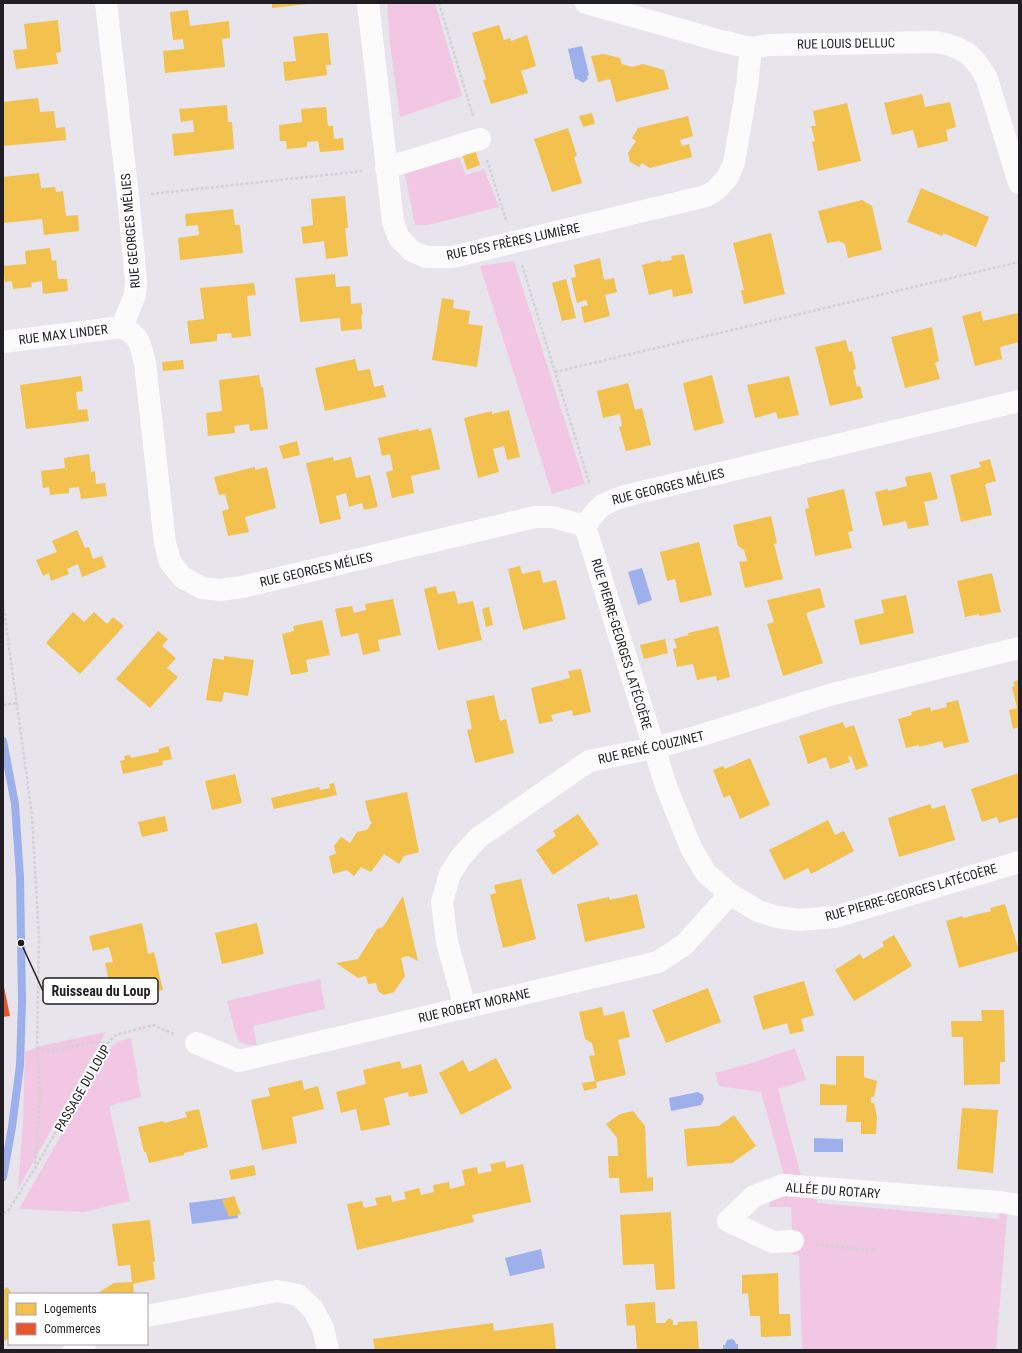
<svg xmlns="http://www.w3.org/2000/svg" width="1022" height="1353" font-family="'Roboto Condensed',sans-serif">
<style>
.green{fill:#f1c7e4}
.water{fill:#9db0ec}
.homes{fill:#f2c14e}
.shops{fill:#e4572e}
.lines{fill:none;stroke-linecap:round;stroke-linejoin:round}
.stream{stroke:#9db0ec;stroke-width:8}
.path{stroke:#d3d1d4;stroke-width:2.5;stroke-dasharray:3 2;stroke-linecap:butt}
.minor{stroke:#fbfbfc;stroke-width:22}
.labels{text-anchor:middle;stroke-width:4;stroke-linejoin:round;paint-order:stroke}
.street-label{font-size:13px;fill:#201e23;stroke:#fff}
.leader{fill:none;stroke:#201e23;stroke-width:1.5}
.callout-dot{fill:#201e23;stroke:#fff;stroke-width:1.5}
.callout{fill:#fff;stroke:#201e23;stroke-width:1.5}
.callout-label{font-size:14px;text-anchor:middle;font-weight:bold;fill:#201e23}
</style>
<rect width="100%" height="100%" fill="#e7e4ec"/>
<!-- green -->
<path class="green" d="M387,3H435L462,96L400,117L390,44Z
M458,156L466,175L484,169L499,207L428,225H415L405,174Z
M514,261L585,484L552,494L480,266Z
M320,979L325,1009L253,1026L257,1045H248L239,1041L235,1031L227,1001Z
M106,1032L18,1189L23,1121L25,1052L41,1046Z
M131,1038L141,1097L109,1106L130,1201L84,1212L19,1209L112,1046L119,1041Z
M795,1048L806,1080L778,1089L801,1176L784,1175L761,1092L719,1086L715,1073L752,1063Z
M780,1195L814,1196L818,1203L999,1219L1000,1211L1007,1214L996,1350H802L799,1255H793L791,1207H769C770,1200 774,1198 780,1195Z"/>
<!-- water -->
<path class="water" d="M582,46L589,75L587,76L588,79L583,83L577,79H575L568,49Z
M642,568L652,600L638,605L628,572Z
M698,1092L703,1095L704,1099L701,1105L671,1111L669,1098Z
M814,1138L843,1139V1152H814Z
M235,1197L238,1218L192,1224L189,1203Z
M541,1249L545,1268L510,1276L505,1258Z
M732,1339L735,1341L736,1344H738V1350H723V1345H725L727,1340Z"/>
<!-- homes -->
<path class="homes" d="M272,3H307V4L272,8Z
M188,10L190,26L229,21L230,38L222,39L225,67L165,73L163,51L184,49L183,39L173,40L170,12Z
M58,20L61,52L56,53L58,64L16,69L13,50L27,49L24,24Z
M499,25L504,40L510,38L511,41L527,35L536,66L521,71L528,93L491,104L483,80L486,79L472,33Z
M322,33H328L331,65H326L327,75L285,81L283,62L296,61L293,37Z
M604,54L620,58L622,64L632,67L643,64L664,70L669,89L616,102L610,79L598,82L591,56Z
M922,94L925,107L950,102L956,127L946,130L948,141L918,148L913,130L892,135L884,103Z
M38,98L40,112L54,111L56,128L65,127L66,140L3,146V102Z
M847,103L861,161L818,171L812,142L815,141L811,126H816L813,111Z
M227,105L228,122H232L234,149L174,156L172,134L194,132L193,120L181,122L179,109Z
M326,107L328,126H333L334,139L343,138L344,150L320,152L318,141L307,142V147L287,149L286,141H280L279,125L302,122L301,109Z
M592,113L595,124L583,127L579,116Z
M688,116L693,136L680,140L682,146L689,144L692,157L650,168L642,163L639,167L630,162L628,153L636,141L632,138L638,128Z
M568,128L577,156L574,157L582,183L552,192L534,139Z
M475,150L480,165L467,170L462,154Z
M39,173L41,188L55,187L56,192L63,191L66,216L78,215L79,231L44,235L42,219L4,223L3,177Z
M921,188L989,217L976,247L943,233L942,236L907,222Z
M345,196L348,228H345L348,256L326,259L324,241L303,244L301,227L313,225L311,199Z
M862,200L872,206L882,250L848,258L845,244L839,241L827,243L818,211Z
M233,209L235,225H240L243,253L180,260L178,238L199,235L198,225L186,226L185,214Z
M771,233L785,294L744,304L741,290H744L733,243Z
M50,248L52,261L56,260L58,279H67L68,291L43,294L42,281L31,283L32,287L13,289L12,281L5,282L3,266L26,264L25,251Z
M684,254L693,293L673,297L672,289L649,295L642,265L661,260V262L672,260L671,256Z
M600,258L604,280L614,278L617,292L605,295L610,316L584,323L581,307L588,305L586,300L577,303L571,278L576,277L574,265Z
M335,274L336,287L350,286L351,304L361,303L363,315H361L362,329L341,331L340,318L300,322L295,278Z
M566,279L576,318L562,321L552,283Z
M254,283L256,295L247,296L251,336L232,338L231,333L217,334V341L190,344L187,321L204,319L200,288Z
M442,298L454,300L453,308L470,311L468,324L483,326L477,367L432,360Z
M981,311L983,321L1018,313L1019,318V342L1000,347L1002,359L975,366L962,316Z
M932,327L939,361L935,363L940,379L905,388L891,337Z
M846,340L849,352L852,351L856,369L853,370L857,387L860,386L863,398L830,406L815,347Z
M355,359L358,371L370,369L374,387L383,385L386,397L325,411L315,368Z
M183,360L184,369L163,371L162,362Z
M259,375L261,387H263L268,429L250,431L249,424L234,426L235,433L208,436L206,413L222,411L219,380Z
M712,375L724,423L694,431L683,383Z
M81,376L83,391L76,392L78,410L87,409L89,421L26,429L20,385Z
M789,376L799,415L778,419L776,412L755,418L747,385Z
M628,383L635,410L642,408L651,445L626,451L619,427L622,426L620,414L603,418L597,391Z
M509,410L520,457L507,460L504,446L493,449L499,472L478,478L464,418L492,411V414Z
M431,428L440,469L411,476L414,493L392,498L386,472L393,470L390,454L382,456L378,438L418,429L419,431Z
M297,441L300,455L283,459L279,446Z
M89,454L91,472L95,471L96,484L105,483L107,496L81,499L79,487L69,488V493L50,495L49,487L43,488L41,471L65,468L64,458Z
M333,457L334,461L351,457L356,478L370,475L378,507L364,510L362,503L349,507L346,493L336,496L341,519L320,524L306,463Z
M990,459L996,481L985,484L992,515L961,522L950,475L981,467L979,462Z
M255,467V470L267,467L276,508L245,517L249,532L228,536L222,511L229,509L225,494L219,495L214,477Z
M931,472L938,499L924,502L929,525L908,529L906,521L883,526L875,492L888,489V491L907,486L905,477Z
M844,489L853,531L848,532L852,548L815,556L805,509L809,508L807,498Z
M771,516L777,543L774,544L783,579L745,588L739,562L747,561L744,550L738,546L733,525Z
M77,530L85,548L89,547L93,559L102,556L106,567L82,577L78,564L67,569L69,574L51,581L49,573L43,576L36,560L57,552L52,541Z
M699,542L712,595L680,603L675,579L667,581L660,552Z
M520,566L522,574L540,570L543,583L556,580L566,619L523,630L508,569Z
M992,573L1001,612L979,616V614L965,617L957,581Z
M436,586L438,594L455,591L458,604L473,601L482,640L438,650L424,589Z
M820,588L825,607L806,613L823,663L783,676L767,624L774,622L767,600Z
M906,595L914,633L860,645L854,620L884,613L881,600Z
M393,599L401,635L378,640L380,651L363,655L358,633L341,637L335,609L352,606L354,613L366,610L365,604Z
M489,607L493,625L486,627L482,609Z
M73,612L84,622L94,612L107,624L113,617L124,626L80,674L46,643Z
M322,620L330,655L306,660L308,672L291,675L282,634L294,631L293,626Z
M718,626L730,677L717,681L716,676L697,680L693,664L677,667L673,649L677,648L674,639L689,635L688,633Z
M158,631L168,639L162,646L176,658L167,668L178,677L150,708L116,679Z
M665,639L668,653L644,659L640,645Z
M224,656L254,660L248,696L224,692L222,702L206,700L213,658L224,660Z
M581,669L591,712L573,716L572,710L551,715L553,721L539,724L531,688L570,678L568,671Z
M1019,680V727L1013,729L1009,710L1017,708L1012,687L1015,686L1013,682Z
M494,695L500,721L506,719L514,753L475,763L467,730L472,729L466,701Z
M958,700L969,742L944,748L942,741L919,747V745L906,748L898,719L912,715L911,712L930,707L931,711L947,707L946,703Z
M843,722L845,728L854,725L868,766L856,770L851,756L848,757L850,762L830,769L826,757L808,764L799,736Z
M169,746L172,759L162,761L163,765L123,774L120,761L125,760L124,756L130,755L131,758L159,752L158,749Z
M750,758L770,805L740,819L730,795L724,798L713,770L723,766L725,769Z
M1019,773V817L999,823L997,817L982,822L971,789Z
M235,774L242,803L212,810L205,781Z
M334,783L337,795L274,809L271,798L319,787L320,790L330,788L329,784Z
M407,792L419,852L404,856L399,864L384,854L371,872L361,867L354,876L347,870L333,874L329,856L336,854L334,846L341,837L350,843L357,832L367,830L372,822L370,821L365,801Z
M930,804L932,809L945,805L955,840L899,857L888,818Z
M578,814L599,844L553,875L536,850L556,836L553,831Z
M165,816L168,831L142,837L138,822Z
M828,820L835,835L844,831L854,851L811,874L808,868L784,880L769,850Z
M521,879L536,939L503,948L490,895L496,893L494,885Z
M637,894L645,928L585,942L577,904L609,897L610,900Z
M403,896L418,961L408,956L401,958L405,976L394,992L384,995L378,991L376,983L368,984L366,976L358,978L336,963L358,959L377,929L383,927Z
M1005,904L1019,951L959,968L946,921L962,916L963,918L991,911L990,908Z
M142,923L148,954L154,952L163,990L146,993L143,980L130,982L131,991L112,996L105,963L113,962L109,947L93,951L89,936Z
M257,923L264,954L222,964L215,933Z
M894,935L912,966L854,1001L835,970L860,954L863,959L884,946L882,942Z
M804,981L814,1015L801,1019L804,1031L790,1034L787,1023L763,1030L753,996Z
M708,988L721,1022L666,1043L652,1010Z
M602,1007L604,1016L624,1011L630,1037L618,1040L626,1075L596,1082L597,1088L584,1091L582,1083L595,1081L589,1056L595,1055L592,1043L585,1039L579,1012Z
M981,1010H1004L1005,1062H1000V1084L964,1085L963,1037H952L951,1021H982Z
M836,1056H864V1077L877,1081L874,1097H871V1103H874L877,1117L876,1134H861V1122H846L847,1105H820V1084L836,1085Z
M496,1058L512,1088L461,1115L439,1073L463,1060L469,1072Z
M400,1061L402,1069L421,1064L428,1093L409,1097L408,1092L384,1098L390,1125L361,1131L356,1109L341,1113L336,1092L366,1084L363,1070Z
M302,1080L304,1090L318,1086L324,1109L292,1117L297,1143L262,1150L251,1100L270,1096L268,1088Z
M962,1108L998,1110L993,1173L957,1169Z
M199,1109L208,1147L184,1153V1155L149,1163L146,1152H144L138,1127L163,1121L164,1123L187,1117L185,1112Z
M633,1111L645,1126L647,1178L653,1177V1191L620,1193L619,1178H609L608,1156H618L617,1138L606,1124L620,1114Z
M734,1115L756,1146L732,1163L687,1166L684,1129L719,1126Z
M505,1161L506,1168L523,1164L531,1202L472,1215L474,1222L357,1250L347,1204L362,1201L364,1208L377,1205L375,1198L391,1195L392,1202L406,1199L404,1192L419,1188L421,1195L434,1192L433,1185L449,1182L450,1189L465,1185L462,1170L477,1167L478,1174L492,1171L490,1164Z
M254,1165L256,1175L231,1180L229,1170Z
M234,1196L241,1214L229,1217L222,1200Z
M671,1212L675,1289L656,1290L654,1264L623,1265L620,1215Z
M150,1220L155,1262H153L155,1279L133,1284L134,1294H96L114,1283L132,1282L130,1265L118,1266L112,1224Z
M778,1273L779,1314H790L791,1336L761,1337L760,1316H750L748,1293L742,1294V1275Z
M7,1287L12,1294H9V1337L3,1342V1290Z
M655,1302L656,1323H665L668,1319H671L673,1321V1325H678V1322L697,1321L699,1350H637L635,1325L627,1326L625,1304Z
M493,1323L494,1331L553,1323L556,1350H375L373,1339Z"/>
<!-- shops -->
<path class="shops" d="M3,982L10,1016L3,1017Z"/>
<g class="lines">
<!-- stream -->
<path class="stream" d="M3,741L15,804L20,877L22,1002L20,1065L12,1127L3,1177"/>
<!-- path -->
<path class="path" d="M439,3L473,116
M487,160L506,220
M151,194L362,171
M522,265L590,485
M555,372L1019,262
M3,603L32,815L39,939L37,1047L40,1096L35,1168
M3,705L17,703
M37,1047L50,1051L97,1042L107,1044
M3,1213L8,1211L35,1168L107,1044L116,1035L153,1025L174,1034
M816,1244L877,1251"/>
<!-- minor -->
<path class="minor" d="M106,3L128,196L136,281L135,295L122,327C141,337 140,344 145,363L165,543L170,562L182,577L202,588L220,590L242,587L535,517H553L585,526C600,505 601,504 625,496L1019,401
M368,3L393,222L399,238L412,251L426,257H452L706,196L716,190L727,178L734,163L747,86L751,48
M586,3L721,41L751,48L769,45L936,42C964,47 974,55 987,79L1019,183
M386,168L480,139
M3,342L122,327
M585,526L666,786L691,848L706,873L730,894L758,911L777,917L799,920L835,917L1019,862
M465,1007L447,942L442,902L450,874L461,857L478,838L589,761L654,748L702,735L829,695L1019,648
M196,1043L239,1061L658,962L684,945L730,894
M793,1241L773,1242L728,1221L754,1196L783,1185L1000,1202L1019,1205
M147,1316L277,1291L298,1295L313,1309L323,1328L328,1350
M74,1350L85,1344"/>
</g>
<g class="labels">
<!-- street labels -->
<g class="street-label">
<text transform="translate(846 43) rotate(-1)" y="5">RUE LOUIS DELLUC</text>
<text transform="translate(130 231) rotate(-95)" y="5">RUE GEORGES MÉLIES</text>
<text transform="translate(513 241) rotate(-12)" y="5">RUE DES FRÈRES LUMIÈRE</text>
<text transform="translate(63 334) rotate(-7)" y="5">RUE MAX LINDER</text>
<text transform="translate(668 486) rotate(-14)" y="5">RUE GEORGES MÉLIES</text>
<text transform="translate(316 569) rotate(-13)" y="5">RUE GEORGES MÉLIES</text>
<text transform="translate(622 644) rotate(73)" y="5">RUE PIERRE-GEORGES LATÉCOÈRE</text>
<text transform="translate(651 747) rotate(-13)" y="5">RUE RENÉ COUZINET</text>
<text transform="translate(911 892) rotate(-16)" y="5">RUE PIERRE-GEORGES LATÉCOÈRE</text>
<text transform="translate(474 1005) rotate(-13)" y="5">RUE ROBERT MORANE</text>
<text transform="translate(82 1088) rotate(-60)" y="5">PASSAGE DU LOUP</text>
<text transform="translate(833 1190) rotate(4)" y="5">ALLÉE DU ROTARY</text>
</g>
</g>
<!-- callouts -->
<path class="leader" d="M21 943L43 991"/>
<circle class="callout-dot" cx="21" cy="943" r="4"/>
<rect class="callout" x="43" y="978" width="115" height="26" rx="4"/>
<g class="callout-label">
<text x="101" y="996">Ruisseau du Loup</text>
</g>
<!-- border -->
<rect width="1022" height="1353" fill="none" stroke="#201e23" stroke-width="8"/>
<!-- legend -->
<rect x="8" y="1293" width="140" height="52" fill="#ffffff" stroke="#a6a5a7"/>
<rect x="16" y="1303" width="20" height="12" fill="#f2c14e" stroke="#a6a5a7"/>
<text x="44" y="1313" font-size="12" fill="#201e23">Logements</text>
<rect x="16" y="1323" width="20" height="12" fill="#e4572e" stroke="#a6a5a7"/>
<text x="44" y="1333" font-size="12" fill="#201e23">Commerces</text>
</svg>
